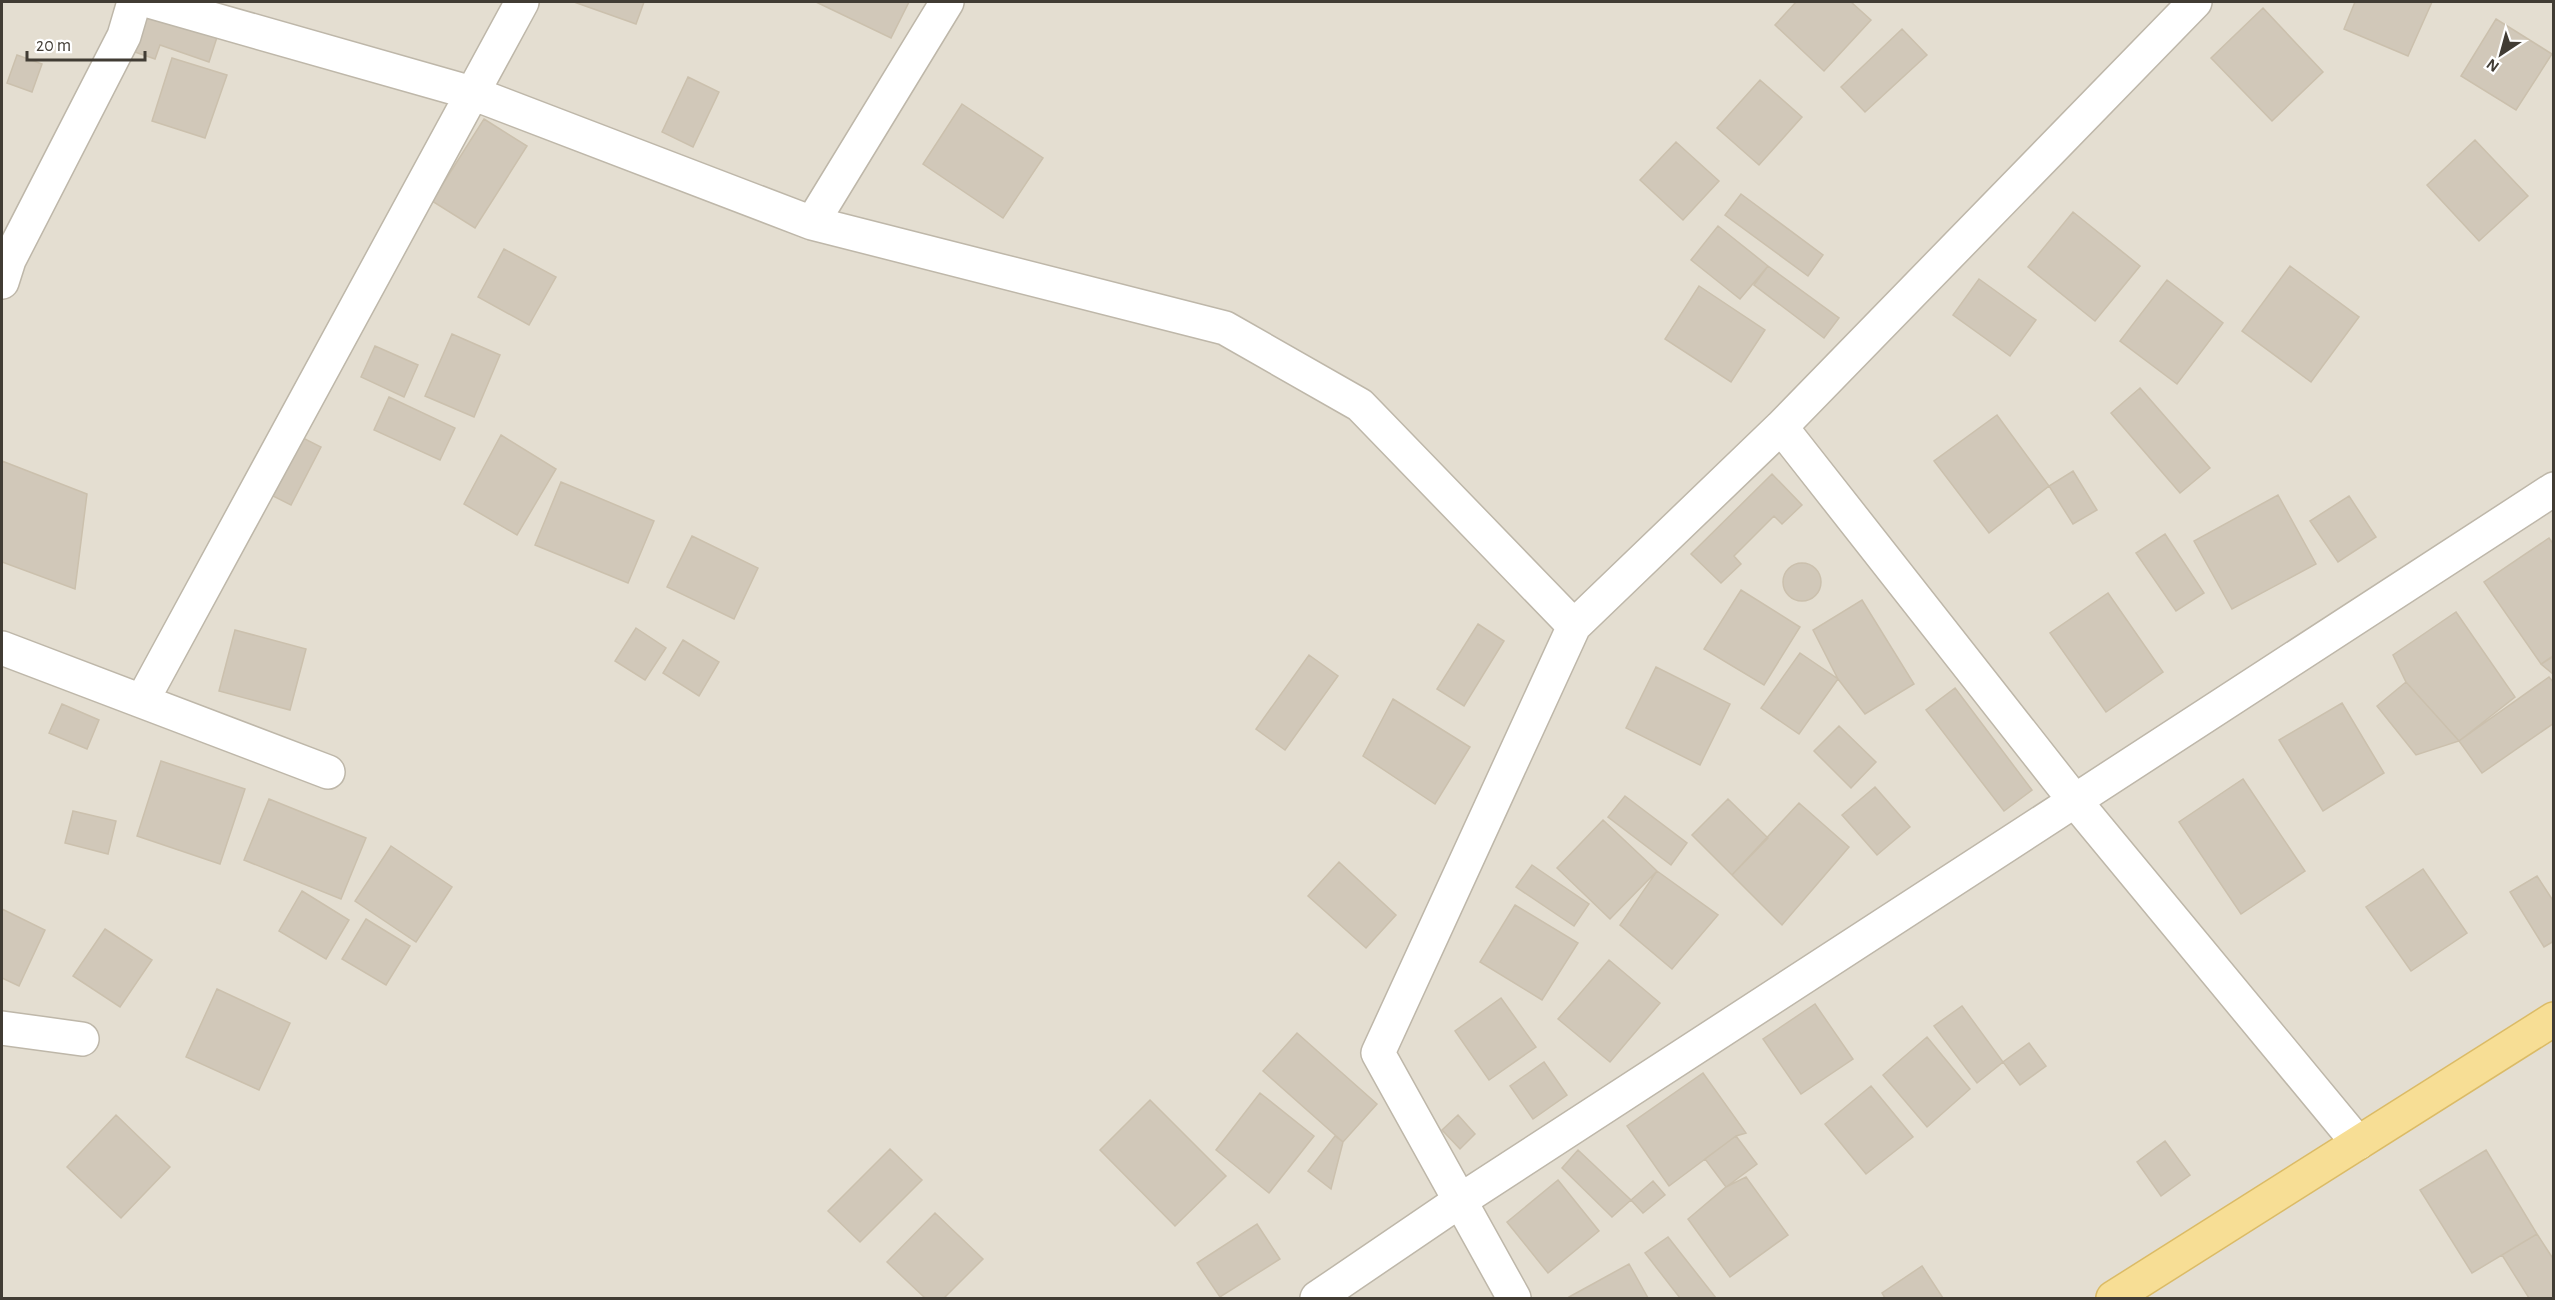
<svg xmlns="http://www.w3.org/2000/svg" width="2555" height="1300" font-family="'Alegreya Sans',sans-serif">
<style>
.residential{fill:#e4ded1}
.building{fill:#d1c8b9;stroke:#cbc0ad;stroke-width:1.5}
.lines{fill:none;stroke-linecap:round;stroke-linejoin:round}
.minor-casing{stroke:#beb7a9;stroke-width:36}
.major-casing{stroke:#dbbb66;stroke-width:36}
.minor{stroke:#fff;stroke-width:33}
.major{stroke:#f7de95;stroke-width:33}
</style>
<rect width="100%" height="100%" fill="#f0ece3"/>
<!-- residential -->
<path class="residential" d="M2,2H2553V1298H2Z"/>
<!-- building -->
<path class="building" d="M574,2H644L636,24Z
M816,2H909L891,38Z
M1796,2H1851L1871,20L1824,71L1775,25Z
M2355,2H2432L2408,56L2344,29Z
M148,3L220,28L209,62L160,45L155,59L132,51Z
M2263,8L2323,72L2272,121L2211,58Z
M2496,19L2552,54L2516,110L2461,76Z
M1902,29L1927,55L1865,112L1841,87Z
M17,55L42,64L32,92L7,83Z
M172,58L227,75L205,138L152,121Z
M688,77L719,92L693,147L662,132Z
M1760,80L1802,117L1759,165L1717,128Z
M962,104L1043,158L1003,218L923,164Z
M484,119L527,146L475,228L432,201Z
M2475,140L2528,196L2479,241L2427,185Z
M1676,142L1719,181L1683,220L1640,180Z
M1741,194L1823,255L1808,276L1725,215Z
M2073,212L2140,266L2095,321L2028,267Z
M1718,226L1768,266L1740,299L1691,260Z
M504,249L556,277L529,325L478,297Z
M1768,266L1839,318L1824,338L1754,285Z
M2290,266L2359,317L2311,382L2242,331Z
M1979,279L2036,320L2010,356L1953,315Z
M2167,280L2223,323L2177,384L2120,341Z
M1699,286L1765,330L1731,382L1665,339Z
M452,334L500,355L474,417L425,396Z
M375,346L418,365L404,397L361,377Z
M2140,388L2210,468L2180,493L2111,413Z
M389,397L455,428L440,460L374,430Z
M1997,415L2049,486L1989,533L1934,461Z
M293,433L321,447L291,505L263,491Z
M501,435L556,469L517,535L464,504Z
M2,461L87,494L75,589L2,562Z
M2073,471L2097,510L2073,524L2049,486Z
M1772,474L1802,505L1782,524L1774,516L1734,556L1741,564L1721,583L1691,554Z
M561,482L654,521L628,583L535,545Z
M2278,495L2316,564L2232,609L2194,541Z
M2349,496L2376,537L2338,562L2310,521Z
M2165,534L2204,593L2176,611L2136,553Z
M692,536L758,568L734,619L667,587Z
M2549,538L2554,545V655L2541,664L2484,582Z
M1783 582a19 19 0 1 1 38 0a19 19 0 1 1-38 0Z
M1741,590L1800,627L1764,685L1704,649Z
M2108,593L2163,672L2106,712L2050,633Z
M1862,600L1914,684L1865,714L1838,679L1813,630Z
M2456,612L2515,697L2459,741L2406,682L2393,655Z
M1478,624L1504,641L1464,706L1437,689Z
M636,628L666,648L645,680L615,661Z
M235,630L306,649L290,710L219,691Z
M683,640L719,662L699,696L663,673Z
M1800,653L1838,679L1799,734L1761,708Z
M1309,655L1338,676L1285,750L1256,729Z
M2554,656V675L2541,664Z
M1656,667L1730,704L1700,765L1626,728Z
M2549,677L2554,683V723L2482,773L2459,741Z
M2406,682L2459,741L2416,755L2377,706Z
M1955,688L2032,790L2004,811L1926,710Z
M1393,699L1470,747L1435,804L1363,756Z
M2342,703L2384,773L2323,811L2279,740Z
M62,704L99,720L87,749L49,733Z
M1839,726L1876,762L1851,788L1814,751Z
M161,761L245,789L220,864L137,836Z
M2243,779L2305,871L2241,914L2179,822Z
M1875,787L1910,827L1877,855L1842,815Z
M1625,796L1687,843L1671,865L1608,817Z
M269,799L366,838L341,899L244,860Z
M1728,799L1768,838L1732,875L1692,835Z
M1799,803L1849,847L1782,925L1732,875Z
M73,811L116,821L108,854L65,843Z
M1603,820L1657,871L1610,919L1557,868Z
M391,846L452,887L416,942L355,901Z
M1339,862L1396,915L1366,948L1308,896Z
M1532,865L1589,904L1574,926L1516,887Z
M2423,869L2467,933L2411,971L2366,907Z
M1657,871L1718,915L1672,969L1620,925Z
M2537,876L2554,902V941L2544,947L2510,892Z
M302,891L349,920L326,959L279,931Z
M1515,905L1578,943L1542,1000L1480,962Z
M2,909L45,930L19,986L2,978Z
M366,919L410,946L386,985L342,959Z
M105,929L152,960L120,1007L73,976Z
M1609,960L1660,1003L1610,1062L1558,1019Z
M217,989L290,1023L259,1090L186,1057Z
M1501,998L1536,1047L1489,1080L1455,1031Z
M1815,1004L1853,1059L1801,1094L1763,1039Z
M1962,1006L2003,1062L1977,1083L1934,1026Z
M1297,1033L1377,1104L1343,1142L1263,1071Z
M1927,1037L1970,1089L1927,1127L1883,1075Z
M2029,1043L2046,1066L2020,1085L2003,1062Z
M1544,1062L1567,1095L1533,1119L1510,1086Z
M1703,1073L1746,1133L1736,1136L1669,1186L1627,1126Z
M1871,1086L1913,1137L1866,1174L1825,1124Z
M1260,1093L1314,1136L1269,1193L1216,1150Z
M1150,1100L1226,1176L1175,1226L1100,1150Z
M116,1115L170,1167L121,1218L67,1167Z
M1458,1115L1475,1134L1460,1149L1442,1130Z
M1335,1136L1343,1142L1331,1189L1308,1171Z
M1736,1136L1757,1164L1726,1187L1705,1159Z
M2165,1141L2190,1175L2161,1196L2137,1162Z
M890,1149L922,1180L860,1242L828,1211Z
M1578,1150L1631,1200L1612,1217L1562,1168Z
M2486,1150L2537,1234L2472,1273L2420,1190Z
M1746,1177L1788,1235L1730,1277L1688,1219L1726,1187Z
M1558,1180L1599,1231L1548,1273L1507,1222Z
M1653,1181L1665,1195L1643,1213L1631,1200Z
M935,1213L983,1259L944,1298H925L887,1262Z
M1257,1224L1280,1259L1220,1297L1197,1263Z
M2537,1234L2554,1260V1298H2529L2502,1255Z
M1668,1237L1716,1298H1680L1645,1253Z
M1629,1264L1648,1298H1570L1569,1297Z
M1922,1266L1943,1298H1885L1882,1293Z"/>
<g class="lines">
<defs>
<path id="minor" d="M152,2L472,93L812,223L1225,328L1360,405L1574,626
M812,223L947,2
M2,282L9,260L124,36L134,2
M1781,427L2075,801L2358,1143
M2,648L328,772
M142,701L522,2
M2,1028L82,1039
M1317,1298L1461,1200L2554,489
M1514,1298L1378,1053L1574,626L1781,427L2195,2"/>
<path id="major" d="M2113,1298L2554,1019"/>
</defs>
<!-- minor casing -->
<use href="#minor" class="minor-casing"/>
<!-- major casing -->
<use href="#major" class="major-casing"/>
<!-- minor -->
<use href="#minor" class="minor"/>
<!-- major -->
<use href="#major" class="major"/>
</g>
<!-- border -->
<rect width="2555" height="1300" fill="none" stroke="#413c34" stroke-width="6"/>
<!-- north arrow -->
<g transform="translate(2501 54) rotate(216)" stroke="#ffffff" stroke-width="4.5" paint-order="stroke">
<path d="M0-4.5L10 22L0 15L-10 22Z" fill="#413c34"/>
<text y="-9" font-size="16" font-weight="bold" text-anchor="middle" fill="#413c34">N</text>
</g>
<!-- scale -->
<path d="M27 51v9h118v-9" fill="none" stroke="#413c34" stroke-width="3"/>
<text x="36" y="51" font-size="18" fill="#413c34" stroke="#ffffff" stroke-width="4.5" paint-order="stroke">20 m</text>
</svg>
